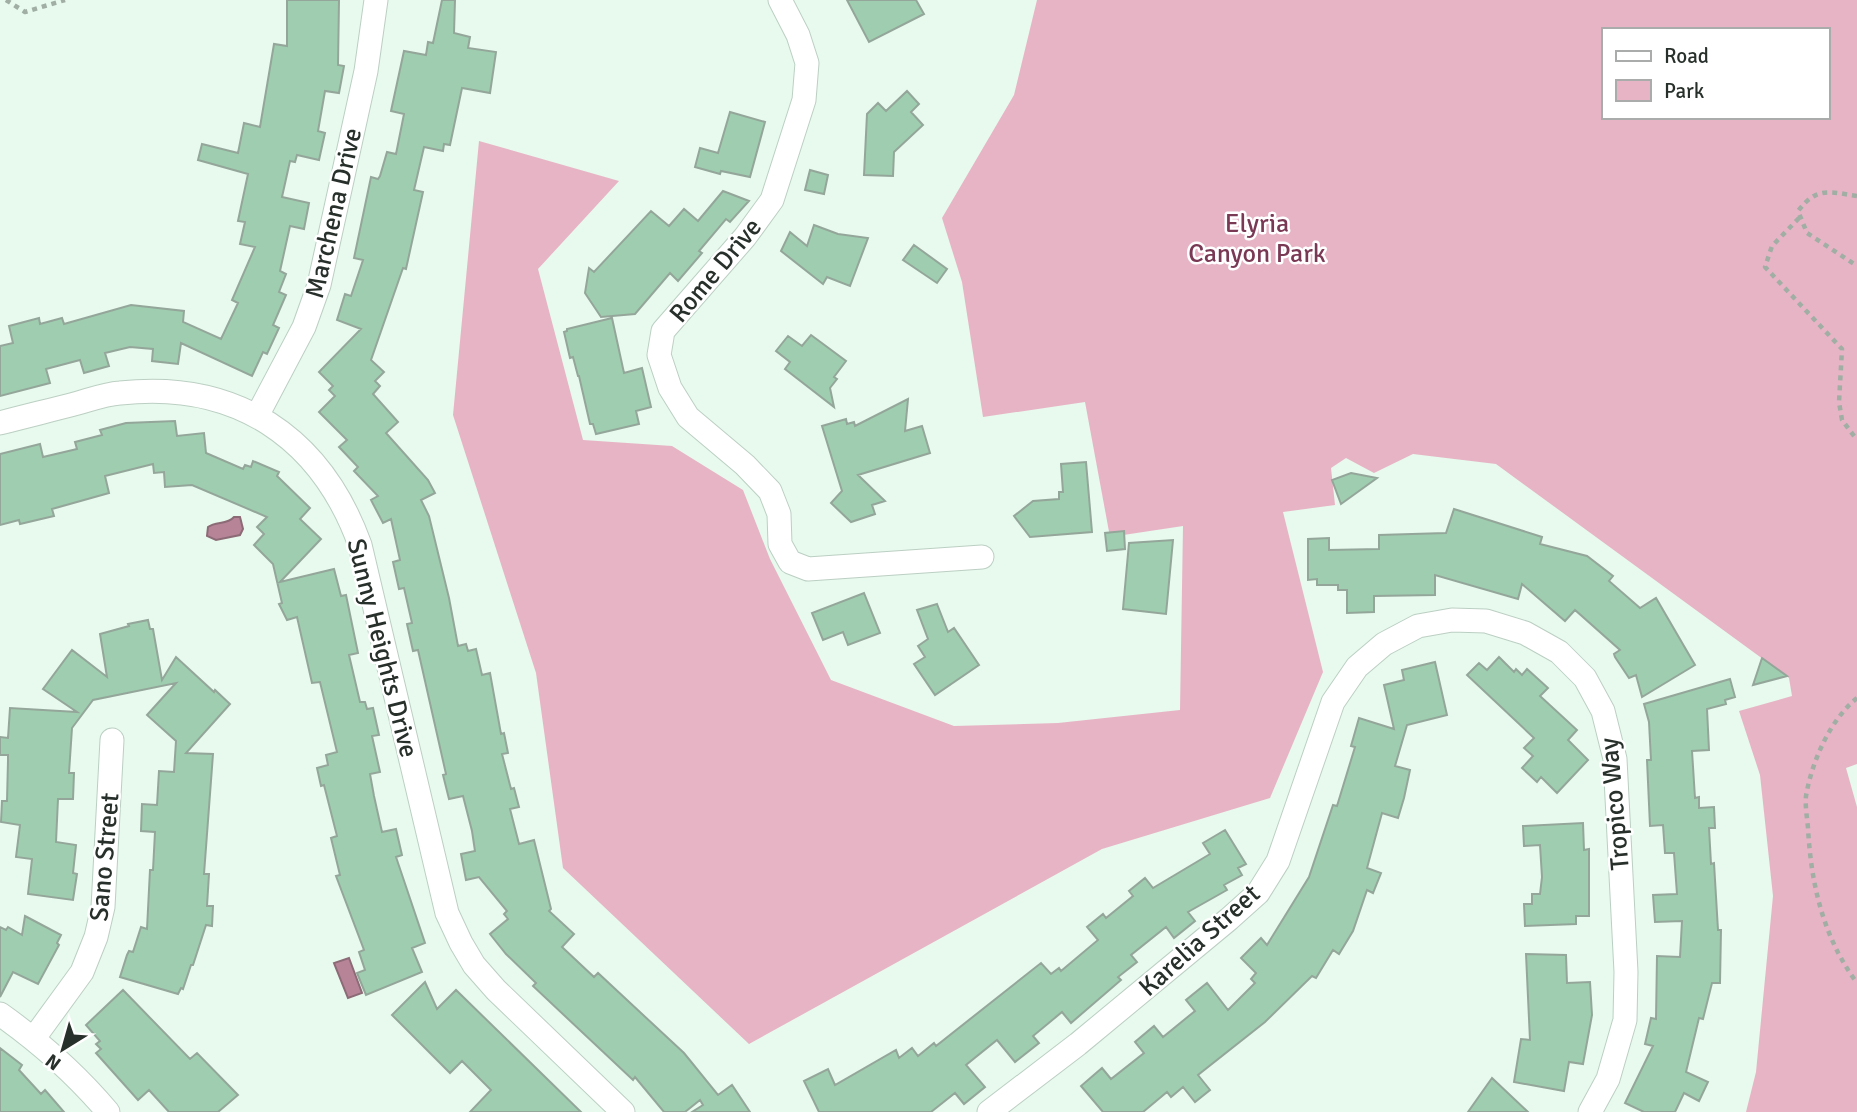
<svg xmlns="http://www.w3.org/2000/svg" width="1857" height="1112" font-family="Signika,sans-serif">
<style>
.green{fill:#e7b4c6;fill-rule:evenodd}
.water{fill:#b78497;stroke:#8c6b77;stroke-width:2}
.building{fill:#9eceaf;stroke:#94a69a;stroke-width:2}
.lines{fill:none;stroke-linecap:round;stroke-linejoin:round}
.minor-casing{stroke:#bccfc3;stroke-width:25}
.path{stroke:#a0aea4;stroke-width:4.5;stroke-dasharray:5 5;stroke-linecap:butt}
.minor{stroke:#fff;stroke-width:23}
.labels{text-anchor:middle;stroke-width:5;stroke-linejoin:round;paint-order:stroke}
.street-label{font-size:26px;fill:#28302b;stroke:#fff}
.park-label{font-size:26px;fill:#793854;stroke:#fff}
</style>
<rect width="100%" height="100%" fill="#e7faed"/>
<!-- green -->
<path class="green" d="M1037,0H1857V764L1846,768L1857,807V1112H1746L1756,1072L1773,896L1760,775L1739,711L1792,696L1789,678L1496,464L1413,454L1374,473L1346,458L1331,468L1335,505L1283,512L1323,672L1270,798L1102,849L749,1044L563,868L536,673L453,415L479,141L619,181L538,269L583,440L672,446L743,490L770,559L831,680L954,726L1058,723L1180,710L1183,526L1110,537L1085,402L983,417L962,282L942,218L1014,95ZM1603,30H1827V117H1603Z"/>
<!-- water -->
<path class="water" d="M234,517H240L243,529L240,535L216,540L207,536L208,527C216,521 227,525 234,517Z
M349,958L362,993L348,998L334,963Z"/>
<!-- building -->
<path class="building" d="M287,0H339L338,65L344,66L339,93L325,91L318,131L325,133L319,160L297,155L295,162L290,161L282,197L309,203L304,229L290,226L280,271L286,274L279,292L286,295L273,325L279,328L267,354L263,352L252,376L181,343L178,364L152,361L153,349L130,347L105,353L109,366L84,373L80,360L46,369L50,383L0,396V346L13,343L9,326L39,318L40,324L62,318L64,324L131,305L184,311L183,322L221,339L238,303L232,300L255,247L240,244L245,222L238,221L248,174L198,160L202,144L238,153L244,123L260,127L274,44L287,46Z
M442,0H455L454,33L470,37L468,48L496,52L490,93L462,88L450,145L444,144L443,151L424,147L414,190L423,192L406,269L403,268L371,360L384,372L375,381L380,386L373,394L398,422L386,433L428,480L435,493L421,500L429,516L449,598L458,646L466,644L468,651L476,649L482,675L490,673L501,734L504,733L508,753L502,754L511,789L514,788L519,807L510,809L519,844L534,840L551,909L549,911L574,934L562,947L594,977L598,973L684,1053L718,1095L732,1085L750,1112H692L703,1105L700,1100L685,1112H664L635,1077L633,1080L533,986L536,983L506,954L490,934L508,919L504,914L507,911L479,877L466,880L461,854L475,851L472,831L463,796L449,799L443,775L446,774L418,650L413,651L407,624L412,623L404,588L399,589L393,562L400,560L391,519L383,523L371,500L378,496L354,471L358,467L339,447L347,440L319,412L335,396L329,390L333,386L319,372L361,329L337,320L345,294L351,296L363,260L354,258L371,177L378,179L380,176L387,152L396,154L404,114L391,111L404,51L426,55L428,42L433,43Z
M847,0H916L924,14L869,42Z
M907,91L919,104L911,112L923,125L894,152L893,176L864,175L867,114L878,103L886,111Z
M730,112L765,122L750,177L721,171L720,174L695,167L700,148L718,153Z
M810,170L828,175L824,194L805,190Z
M723,191L749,201L730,222L726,219L699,251L702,253L678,281L670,273L635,314L601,317L585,293L589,268L594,272L651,211L669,226L684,209L698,221Z
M814,225L838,234L868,238L850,286L827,277L823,284L781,251L790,232L807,246Z
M914,245L947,269L937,283L903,260Z
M612,318L624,373L642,368L651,407L636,411L639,424L596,434L593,424H590L579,376H578L573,357L570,358L564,332L567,331V329Z
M811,335L846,361L834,377L837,379L830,388L834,407L785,369L790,362L776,351L788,336L802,346Z
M908,399L905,431L922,426L930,453L858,475L885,501L872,505L875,514L851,522L831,503L842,491L822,426L846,419L847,424L854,422L855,426Z
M175,421L177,436L204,433L206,453L243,469L245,465L251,467L253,461L279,472L277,476L310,508L300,519L321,539L280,582L334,569L341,596L346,595L358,653L349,655L360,702H365L367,709L373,708L379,735L372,736L380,772L370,774L374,796L382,832L396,829L402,855L396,857L425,943L412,948L422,972L366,995L357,973L365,970L359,952L364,950L336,876L340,875L331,838L337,836L324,785L321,786L317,768L328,765L326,755L337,752L320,682L312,683L297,617L287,620L279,604L282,603L273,564L254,545L264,534L257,527L267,517L192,485L165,487L164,472L154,473L153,464L105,476L109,493L52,509L54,516L20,524L19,520L0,525V454L40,444L43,457L77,449L75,442L102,435L100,430L126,423Z
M1086,462L1092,532L1030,537L1014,516L1033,501L1059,499V492H1063L1061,464Z
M1351,473L1377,478L1341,504L1332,480Z
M1454,509L1542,537L1540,544L1587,556L1613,576L1609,581L1640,608L1656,598L1695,665L1642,697L1636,675L1629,678L1615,657L1614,654L1620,650L1575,610L1565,621L1522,584L1518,599L1435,575V595L1374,596V612L1347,613V590H1338V585H1317V579L1308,580V539L1329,538V550L1379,549V535L1446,533Z
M1124,531L1125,549L1107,551L1105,533Z
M1173,540L1166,614L1123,609L1129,543Z
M864,593L880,633L848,645L843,632L823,640L812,613Z
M937,604L948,632L954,628L979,665L935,695L914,664L925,657L918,646L928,639L917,610Z
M148,620L150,629H153L162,680L176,657L214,692L215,690L230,704L186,753L213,754L204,874H209L207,906H213L212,926L206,925L193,965H191L183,989L181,988L178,994L120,977L127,955L129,951L133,952L141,927L147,929L150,870H153L155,832L141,831L142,804L157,805L159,771L174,772L176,741L147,715L176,683L93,700L72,728L69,773H74L73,799H58L56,842L76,845L73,873L77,874L73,900L28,894L32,859L16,857L20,825L1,822L2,801H7L8,761V755H0V737L8,738L10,708L77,712L43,689L72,650L107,677L100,634L129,626L128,624Z
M1499,657L1514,672L1516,669L1522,675L1527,669L1548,688L1540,696L1577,730L1568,740L1588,760L1557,793L1541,777L1537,782L1522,768L1533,756L1524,748L1534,738L1467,675L1479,663L1487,670Z
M1762,658L1787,676L1753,685Z
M1435,662L1447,715L1407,725L1395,766L1410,770L1404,798L1398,818L1382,813L1367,868L1381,873L1373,893L1367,890L1353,931L1339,954L1333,950L1316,978L1312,976L1265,1022L1198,1075L1210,1090L1195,1102L1183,1087L1171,1097L1167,1092L1143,1112H1103L1081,1086L1102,1068L1111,1079L1144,1053L1135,1042L1154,1026L1163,1037L1195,1011L1186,1000L1207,983L1228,1010L1255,983L1251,979L1256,973L1241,958L1261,938L1267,945L1309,877L1333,805L1337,806L1355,747L1351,746L1359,718L1394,729L1384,685L1404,680L1402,670Z
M1730,679L1735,697L1725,700L1726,704L1707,709L1709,750L1692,751L1695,798L1699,797V808L1714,807L1715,828H1709L1711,864L1714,863L1718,930H1721L1720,983H1712L1703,1019L1699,1018L1686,1072L1708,1082L1699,1101L1684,1093L1675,1112H1644L1625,1103L1653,1046L1645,1044L1651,1018L1656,1019L1657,956L1680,957L1682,921L1655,922L1653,895L1677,894L1674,853H1665L1663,825L1650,826L1647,760H1651L1649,722L1644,704Z
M1583,823L1584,850L1589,849V916H1576V924L1525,926L1524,904H1532V894H1540L1542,877L1540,845L1524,846L1523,826Z
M1225,830L1246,864L1238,868L1242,875L1224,885L1227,890L1188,912L1195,921L1174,938L1166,927L1131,955L1137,962L1118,977L1121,980L1071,1023L1062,1012L1033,1036L1039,1043L1015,1062L997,1040L966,1065L985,1087L964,1104L955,1093L931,1112H819L804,1081L828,1069L835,1085L896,1050L899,1058L912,1048L918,1056L934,1043L936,1046L1041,963L1051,974L1059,968L1061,971L1098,940L1087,927L1103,914L1106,918L1133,896L1129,891L1145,878L1153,888L1210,854L1203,843Z
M25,916L61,935L57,943L59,945L38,984L13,972L0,997V927L6,930L8,927L22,935Z
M1526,954L1566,955L1567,983L1590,982L1592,1015L1583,1064L1569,1062L1564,1091L1514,1082L1521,1039L1530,1040Z
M425,982L437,1009L456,990L581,1112H470L491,1090L462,1061L450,1073L392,1015Z
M123,990L190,1059L197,1053L238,1095L218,1112H169L149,1090L138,1100L96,1053L101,1049L96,1044L100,1041L86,1025Z
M0,1048L22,1065L19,1070L41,1094L45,1090L64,1112H0Z
M1492,1078L1528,1112H1468Z"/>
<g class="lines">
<defs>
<path id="minor" d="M780,0L798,35L807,63L804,100L772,200L745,237L663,331L659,355L670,388L688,417L745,465L770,491L779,514L780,544L790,562L808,569L982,557
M257,416L304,327L319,285L366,71L376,0
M0,423C26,416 52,410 78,403C92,399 106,394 120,393C236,380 321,437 360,545L447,913L461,943L474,965L496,990L623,1112
M0,1014C41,1043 76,1074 108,1112
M34,1038L82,972L96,937L103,907L112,740
M989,1112L1078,1044L1229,919L1258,893L1278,861L1333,702L1357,667L1384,644L1418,626L1452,620L1486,621L1525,633L1559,652L1585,678L1603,711L1615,759L1626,972L1625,1020L1608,1079L1590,1112"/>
</defs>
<!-- minor casing -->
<use href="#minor" class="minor-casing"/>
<!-- path -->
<path class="path" d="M6,0L25,12L65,0
M1857,196C1830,192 1817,186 1798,211L1807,233L1857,266
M1799,218L1772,246L1765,267L1842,349L1839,402L1842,420L1857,440
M1857,698C1830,720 1812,761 1806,796C1805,806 1807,817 1808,828C1811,884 1823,937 1857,983"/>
<!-- minor -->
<use href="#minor" class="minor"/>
</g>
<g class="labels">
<!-- street labels -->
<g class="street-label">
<text transform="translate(333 213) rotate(-77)" y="9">Marchena Drive</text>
<text transform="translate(715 270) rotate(-50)" y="9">Rome Drive</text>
<text transform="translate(383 648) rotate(76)" y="9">Sunny Heights Drive</text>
<text transform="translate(1614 804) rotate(-95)" y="9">Tropico Way</text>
<text transform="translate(104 857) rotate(-85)" y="9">Sano Street</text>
<text transform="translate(1199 940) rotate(-42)" y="9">Karelia Street</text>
</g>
<!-- park labels -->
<g class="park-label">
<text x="1257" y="232">Elyria<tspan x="1257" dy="30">Canyon Park</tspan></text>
</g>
</g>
<!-- legend -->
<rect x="1602" y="28" width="228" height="91" fill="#ffffff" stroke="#a9acaa" stroke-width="2"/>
<rect x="1616" y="51" width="35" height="10" fill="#ffffff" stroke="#a9acaa" stroke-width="2"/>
<text x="1664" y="63" font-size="21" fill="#28302b">Road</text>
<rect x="1616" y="80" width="35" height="21" fill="#e7b4c6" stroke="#a9acaa" stroke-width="2"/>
<text x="1664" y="98" font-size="21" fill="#28302b">Park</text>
<!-- north arrow -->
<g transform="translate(63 1049) rotate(217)" stroke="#ffffff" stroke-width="5" paint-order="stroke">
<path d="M0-5L12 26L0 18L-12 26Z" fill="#28302b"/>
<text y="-10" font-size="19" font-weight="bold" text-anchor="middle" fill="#28302b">N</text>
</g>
</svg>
